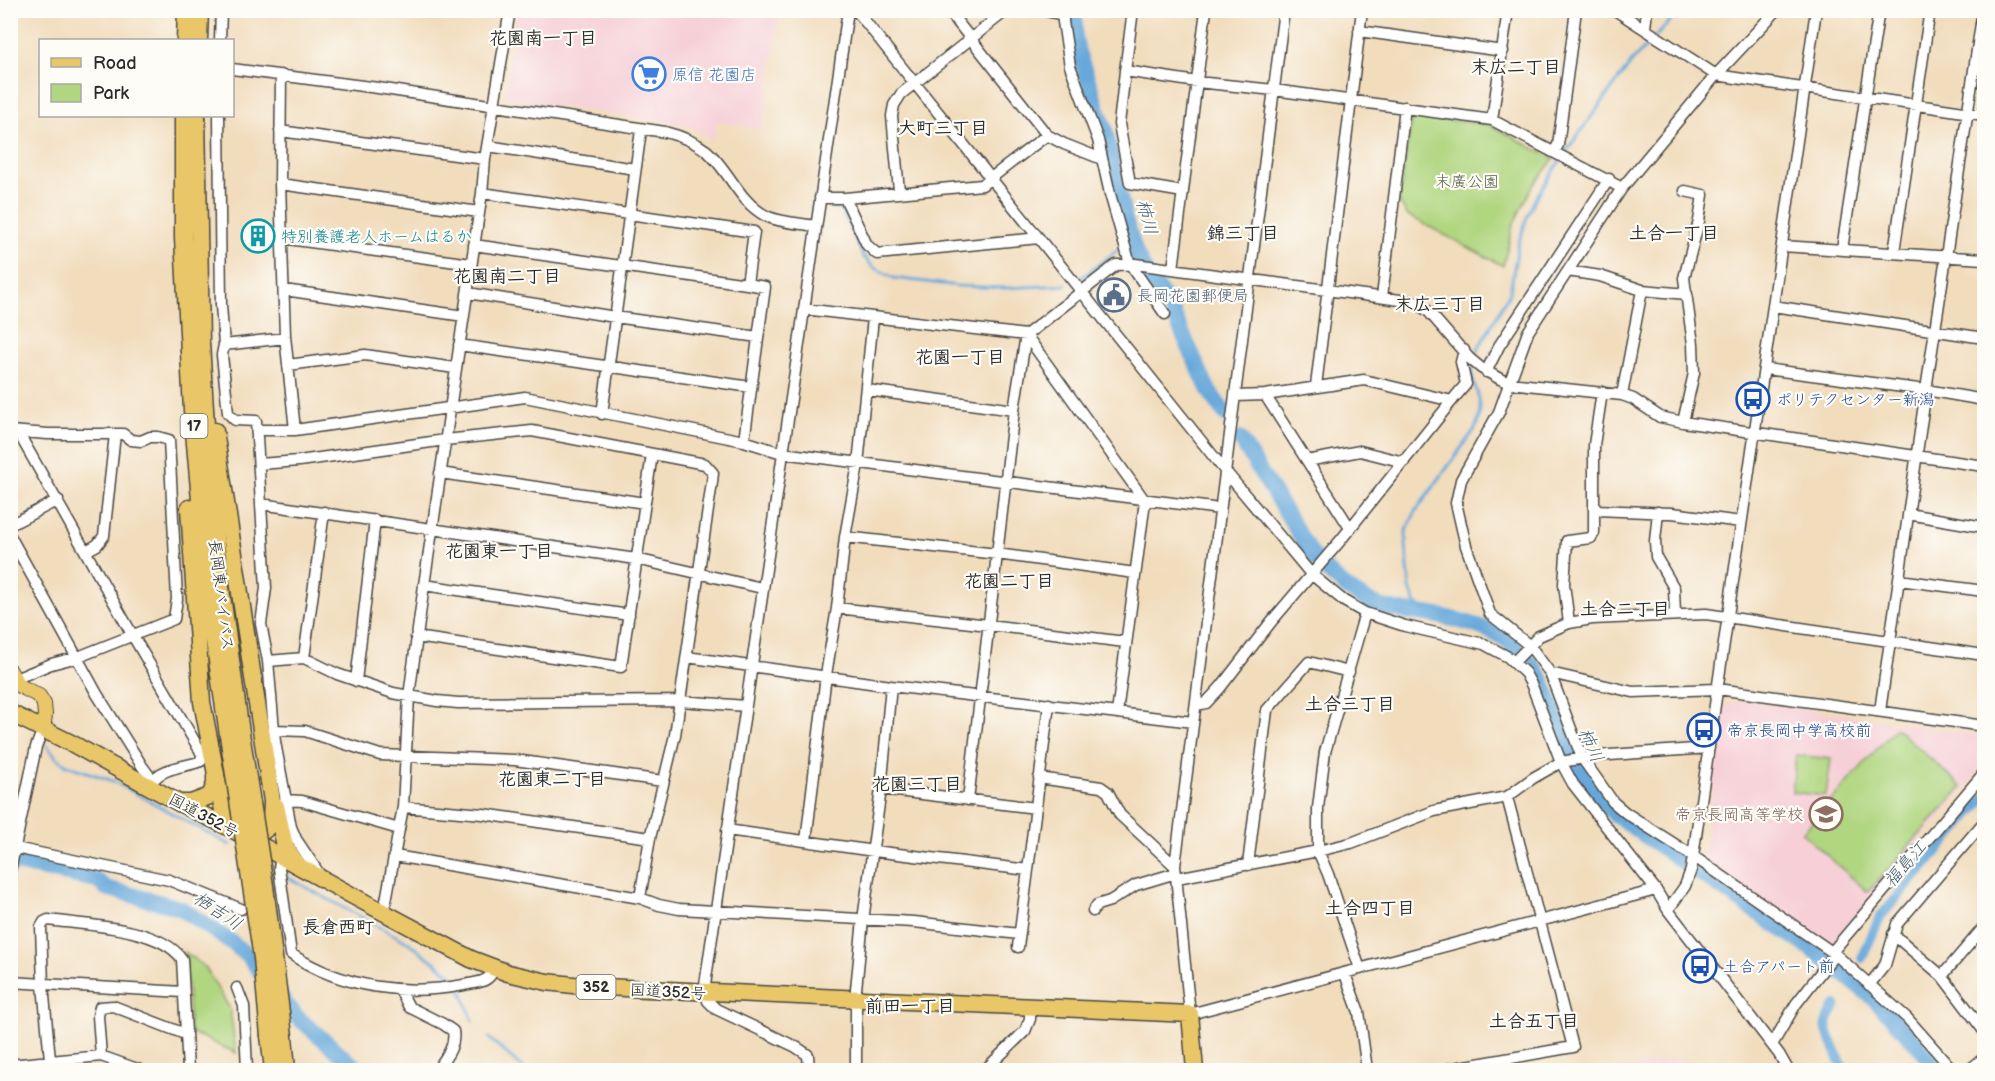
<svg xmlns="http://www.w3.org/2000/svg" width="1995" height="1081" font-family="'Balsamiq Sans','Klee One',sans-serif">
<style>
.built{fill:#f6cfd7}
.green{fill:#b0d680;stroke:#6e8056;stroke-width:1.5}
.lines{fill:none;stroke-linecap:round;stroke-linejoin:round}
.stream{stroke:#66a8da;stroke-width:3}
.canal{stroke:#66a8da;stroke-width:10}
.river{stroke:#66a8da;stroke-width:16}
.minor-casing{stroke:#494641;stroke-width:13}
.major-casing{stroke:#494641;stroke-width:16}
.highway-casing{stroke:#494641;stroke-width:19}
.minor{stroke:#fff;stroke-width:10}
.major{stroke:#e9c769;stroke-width:14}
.highway{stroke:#e9c769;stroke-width:16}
.highway-bridge-casing{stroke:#494641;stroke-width:19;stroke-linecap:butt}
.highway-bridge{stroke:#e9c769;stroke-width:16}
.labels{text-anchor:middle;stroke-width:4.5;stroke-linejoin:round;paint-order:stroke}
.shield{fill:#fdfcf7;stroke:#6a6a68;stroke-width:1.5}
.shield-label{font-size:15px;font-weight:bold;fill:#2b2b2b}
.shop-label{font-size:16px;fill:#366cbe;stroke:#fdfcf7;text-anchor:start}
.park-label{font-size:16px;fill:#535e44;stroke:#fdfcf7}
.culture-label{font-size:16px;fill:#0d838f;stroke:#fdfcf7;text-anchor:start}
.service-label{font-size:16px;fill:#4e5e75;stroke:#fdfcf7;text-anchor:start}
.transit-label{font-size:16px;fill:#164399;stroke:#fdfcf7;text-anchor:start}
.street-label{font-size:16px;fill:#2b2b2b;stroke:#fdfcf7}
.education-label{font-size:16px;fill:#785e54;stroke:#fdfcf7;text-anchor:end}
.neighbourhood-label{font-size:18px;font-weight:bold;fill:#2b2b2b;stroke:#fdfcf7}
.water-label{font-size:18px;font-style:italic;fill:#435d71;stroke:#fdfcf7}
</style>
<rect width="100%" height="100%" fill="#fdfcf7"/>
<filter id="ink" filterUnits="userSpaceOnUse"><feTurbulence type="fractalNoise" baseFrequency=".0167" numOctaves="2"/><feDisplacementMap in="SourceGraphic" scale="12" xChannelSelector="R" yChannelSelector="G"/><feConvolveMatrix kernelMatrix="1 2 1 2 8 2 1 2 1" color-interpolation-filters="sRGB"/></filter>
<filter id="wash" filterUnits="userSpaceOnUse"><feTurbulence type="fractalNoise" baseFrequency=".008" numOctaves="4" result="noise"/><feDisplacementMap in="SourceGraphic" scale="24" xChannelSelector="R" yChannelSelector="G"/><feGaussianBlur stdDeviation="1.35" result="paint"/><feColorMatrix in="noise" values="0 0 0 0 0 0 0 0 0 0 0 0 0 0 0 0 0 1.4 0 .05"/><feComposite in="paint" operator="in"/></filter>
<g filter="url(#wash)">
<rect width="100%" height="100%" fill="#f1dcbc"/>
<!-- built -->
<path class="built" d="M517,11H780L763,130L717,121L713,141L687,125L505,98Z
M1742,700L1984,736V766L1827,950L1703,862L1723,708Z
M1680,1059L1704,1064L1703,1070H1610Z"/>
<!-- green -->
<path class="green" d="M1412,116L1490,125L1554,159L1532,187L1513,225L1503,266L1407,215L1399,202Z
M1896,728L1962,787L1868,892L1802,833Z
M1796,755L1831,759L1826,796L1792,792Z
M185,952L205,967L230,1009L236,1053L190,1032Z"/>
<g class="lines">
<!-- stream -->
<path class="stream" d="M830,207L841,209L863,256L873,267L894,278L958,286L1004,288L1066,285
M1080,279L1120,248
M1474,359L1477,351L1510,292L1518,245L1527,217L1535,199L1567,150L1633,60L1681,10
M1427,615L1415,602L1410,589L1406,546V532L1416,511L1475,429C1489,395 1469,391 1472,365
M10,690L18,702
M47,746L57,758L67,765L113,781L230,845
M287,877L409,943L453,976L458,983
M461,989L473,1021
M489,1038L525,1070"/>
<!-- canal -->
<path class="canal" d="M1862,958L1880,917L1984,798
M1836,1005L1826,1023L1827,1031L1844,1070"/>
<!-- river -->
<path class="river" d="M1075,10V38L1078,52L1105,129L1125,220L1137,256L1146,273L1169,304L1209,391L1226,415
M1240,439L1311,553C1330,576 1353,596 1380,606C1395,611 1410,612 1426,614C1476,622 1511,632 1540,676L1577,767L1597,796L1616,816L1815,952L1872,997L1914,1041L1938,1070
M10,862L96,880L106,888L180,908L231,942L247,955L296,1016L359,1070"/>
</g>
</g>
<g filter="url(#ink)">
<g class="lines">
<defs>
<path id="minor" d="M856,10L1226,472L1311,574L1344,601L1365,613L1405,626L1484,644L1508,657L1525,673L1532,686L1561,762L1573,784L1656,890L1668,910L1779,1054L1788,1070
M948,10L1047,135L1064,144L1102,159
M1042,10L1063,15
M1063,10V22L1070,66L1098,140L1110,194L1130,264L1165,314
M1133,10L1125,71L1197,82L1274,90L1492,120L1622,188
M1284,10L1175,866L1190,1014L1656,890
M1615,10L1716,75L1984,115
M1777,10L1716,75L1622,188L1528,332L1499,412L1461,480L1456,503L1466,546L1490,614L1530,646L1550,673L1633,692L1718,689L1984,726
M1645,28L1647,10
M1359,31L1503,51
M220,40L221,10
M232,69L378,88L665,132C681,136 694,141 707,151C729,170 739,202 766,216C781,223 799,223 815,226
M1125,71L1119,124L1130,183L1183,192
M281,75L280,184L285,336L295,430
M219,116L221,305L224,345L222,355L228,413L235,420L256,421L266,588L261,624L268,661L275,742L291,827L296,839L320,875
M1492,120L1508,10
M280,131L485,159
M488,146L635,169
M1554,152L1558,145L1576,10
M280,184L479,212
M899,191L892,116L894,105L901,94L1007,10
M482,193L754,232L747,284L765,287L744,441
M820,198H845L982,185L1047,135
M845,198L867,245L877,254L1039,238
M281,238L471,264
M474,245L747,284
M1782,246L1984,259
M1842,249L1879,10
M1894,252L1930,10
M1173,269L1206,10
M1568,271L1600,276L1642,290L1687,294
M284,290L464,316
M468,293L615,317L758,337
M1382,297L1405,107
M1773,306L1984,338
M804,309L1026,335L1145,501L1117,713
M224,345L285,338
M459,345L751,387
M288,365L365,355L455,368
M1765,369L1926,390L1984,400
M1486,372L1499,346L1609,179
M1316,386L1362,10
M867,390L1014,410
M1265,395L1350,528
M1622,395L1642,290
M1235,396L1265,395L1364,380L1452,401
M602,414L641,130
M1683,422L1694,373L1693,344L1684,278L1699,221L1703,195L1685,191
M257,430H295L525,397L744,441L782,453L1220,509
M10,431L48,434H123L131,440L141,441L150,437H158L169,440L177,599L174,619L78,657L51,664L15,679
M18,432L133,636L202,754L201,761C187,767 162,767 153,781
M1307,461L1360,451L1404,462
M259,464L299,461L445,440L532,431L705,464L713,473L712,482L675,735L650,838L640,898
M440,473L645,503
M261,504L636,559L762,588
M1596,510L1672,513L1741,522
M1658,512L1655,541L1656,557L1674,588L1675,615
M1908,514L1984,527
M10,525L58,500
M10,536L97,694L142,766L153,781V785
M845,537L997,554L1135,573
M86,551L97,545L104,536L115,434
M1899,580L1984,591
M424,585L629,615
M837,608L989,625L1125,642
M1569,623L1564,584L1567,541L1591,538L1594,533V445L1602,392
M416,637L621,667L652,454
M687,657L891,686L1193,722
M304,658L324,512
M268,661L304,658L337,674L393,693L437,701L458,703L680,701L746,706
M1514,662L1539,636L1569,623L1592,619L1706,614L1984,655
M1550,673L1582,758L1613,802L1626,813L1693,856L1835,954L1907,1018L1953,1070
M356,681L375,520
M1196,705L1206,703L1220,688L1271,622L1340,541L1455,397L1466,384L1461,362L1464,350
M1880,711L1926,390L1983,10
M273,730L305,731L380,755L515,760L663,781
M1039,778L1101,787L1108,792L1120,815L1175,866
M881,789L1036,808
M285,800L302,801L399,829
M968,800L1014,410L1026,335L1116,265L1135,264L1415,302L1429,312L1469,358L1481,368L1500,379L1509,383L1622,395L1633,399L1660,417L1683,422L1984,466
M403,807L483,814L650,838
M727,830L874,851L1028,870L1049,704
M806,841L826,675L837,608L845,537L858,464L873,318
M15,848L169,880L241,909
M281,856L279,868L291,954C342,988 405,996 464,985C480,981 487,984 495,968
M395,856L640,898L659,905L679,909L914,922L1019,934
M1248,865L1267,710L1309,662L1349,672
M10,871L36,747L43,729
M1177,878L1318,851L1351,843L1434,811L1507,797L1533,778L1561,762L1596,756L1709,748
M1668,910L1685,886L1691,870L1816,10
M1093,911L1097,905L1110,901L1136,885L1176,873
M384,912L403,807L409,696L424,585L482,193L485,159L510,10
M1893,934L1942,976L1984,1031
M1018,947L1028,870
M1832,952L1984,773
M1360,969L1328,874L1318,851V808L1325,752L1365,613
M1345,974L1359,1012L1367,1070
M1942,976L1984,927
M10,982L183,992
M1869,985L1885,965L1897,924L1984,822
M237,988L244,1006L247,1070
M400,990L409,1007L443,1024L453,1031C456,1047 445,1058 437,1070
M1772,1045L1796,1004L1835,954
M101,1056L98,1016L100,1007L113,1006L185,1034
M10,1065L101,1056L140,1070
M51,1070L43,985L41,927L44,922L48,920C85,925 160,927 182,959L188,1070
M809,1070L808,1055L796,1047L716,1009L708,1001L705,985L848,10
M856,1070V989L863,920L881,789L891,686
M985,1070L1025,1031L1030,1019V1008
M1443,1070L1573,1047L1507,797
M1969,1070L1984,1058"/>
<path id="major" d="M10,671L18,685L39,696L44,704L45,715L43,729"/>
<path id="highway" d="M185,40L186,10
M199,40L200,10
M183,116V238L192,410L210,613L228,735
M197,116L201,342L210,492L219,573L241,733
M215,431L272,801C272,822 270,836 245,835
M189,508L202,702L226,826
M10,713L73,744L179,803L226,826L353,896L471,959L508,973L547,982L582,986L1190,1014L1195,1070
M180,803H191L210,796L215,784V776
M276,806L285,846L296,863
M269,1036L273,1070
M284,1036L287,1070"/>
</defs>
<!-- minor casing -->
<use href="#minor" class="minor-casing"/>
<!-- major casing -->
<use href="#major" class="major-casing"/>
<!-- highway casing -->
<use href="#highway" class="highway-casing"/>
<!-- minor -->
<use href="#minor" class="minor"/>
<!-- major -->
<use href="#major" class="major"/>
<!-- highway -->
<use href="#highway" class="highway"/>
<defs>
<path id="highway-bridge" d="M241,733L265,886L284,1036
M228,735L262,958L269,1036"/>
</defs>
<!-- highway-bridge casing -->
<use href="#highway-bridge" class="highway-bridge-casing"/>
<!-- highway-bridge -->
<use href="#highway-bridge" class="highway-bridge"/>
</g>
</g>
<!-- icons -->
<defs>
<symbol id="supermarket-ring" viewBox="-11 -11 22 22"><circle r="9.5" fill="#fdfcf7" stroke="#3f7fe0" stroke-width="1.5"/><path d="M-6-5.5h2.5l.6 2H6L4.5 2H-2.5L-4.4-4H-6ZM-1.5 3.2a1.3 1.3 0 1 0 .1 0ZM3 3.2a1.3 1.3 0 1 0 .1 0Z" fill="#3f7fe0"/></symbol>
<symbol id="building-ring" viewBox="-11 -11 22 22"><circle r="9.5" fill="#fdfcf7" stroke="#0f9aa8" stroke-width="1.5"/><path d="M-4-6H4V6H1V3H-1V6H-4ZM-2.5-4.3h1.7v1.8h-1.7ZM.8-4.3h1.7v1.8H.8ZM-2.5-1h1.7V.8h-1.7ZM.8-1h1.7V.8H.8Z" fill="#0f9aa8"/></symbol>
<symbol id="civic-ring" viewBox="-11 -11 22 22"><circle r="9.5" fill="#fdfcf7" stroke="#5c6f8a" stroke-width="1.5"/><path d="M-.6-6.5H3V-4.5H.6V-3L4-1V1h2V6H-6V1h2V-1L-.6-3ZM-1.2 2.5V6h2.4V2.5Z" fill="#5c6f8a"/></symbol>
<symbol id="bus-ring" viewBox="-11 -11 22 22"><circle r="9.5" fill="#fdfcf7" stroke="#1a4fb4" stroke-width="1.5"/><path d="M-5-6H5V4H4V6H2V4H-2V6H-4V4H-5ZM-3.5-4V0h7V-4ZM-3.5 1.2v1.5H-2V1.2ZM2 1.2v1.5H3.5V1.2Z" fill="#1a4fb4"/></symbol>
<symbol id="school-ring" viewBox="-11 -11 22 22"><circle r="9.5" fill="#fdfcf7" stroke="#8d6e63" stroke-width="1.5"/><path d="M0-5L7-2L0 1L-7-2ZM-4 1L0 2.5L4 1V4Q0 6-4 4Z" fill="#8d6e63"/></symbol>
</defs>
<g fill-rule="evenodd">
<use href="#supermarket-ring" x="630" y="55" width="38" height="38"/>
<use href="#building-ring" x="239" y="217" width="38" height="38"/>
<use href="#civic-ring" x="1095" y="276" width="38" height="38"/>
<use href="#bus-ring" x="1734" y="380" width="38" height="38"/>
<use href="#bus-ring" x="1685" y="711" width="38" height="38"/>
<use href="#school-ring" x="1807" y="795" width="38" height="38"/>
<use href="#bus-ring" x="1681" y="947" width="38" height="38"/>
</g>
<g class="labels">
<!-- shield labels -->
<g class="shield">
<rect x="180.5" y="414" width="27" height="24" rx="4.5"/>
<rect x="576.5" y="975" width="39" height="24" rx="4.5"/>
</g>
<g class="shield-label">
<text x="194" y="431">17</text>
<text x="596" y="992">352</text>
</g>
<!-- shop labels -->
<g class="shop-label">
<text x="672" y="80">原信 花園店</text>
</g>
<!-- park labels -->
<g class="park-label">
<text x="1467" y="187">末廣公園</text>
</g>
<!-- culture labels -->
<g class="culture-label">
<text x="281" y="242">特別養護老人ホームはるか</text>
</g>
<!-- service labels -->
<g class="service-label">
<text x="1137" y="301">長岡花園郵便局</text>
</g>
<!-- transit labels -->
<g class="transit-label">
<text x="1776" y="405">ポリテクセンター新潟</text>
<text x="1727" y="736">帝京長岡中学高校前</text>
<text x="1723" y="972">土合アパート前</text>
</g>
<!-- street labels -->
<g class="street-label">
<text transform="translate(222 595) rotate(83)" y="6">長岡東バイパス</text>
<text transform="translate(204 815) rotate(28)" y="6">国道352号</text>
<text transform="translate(668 991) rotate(3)" y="6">国道352号</text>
</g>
<!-- education labels -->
<g class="education-label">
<text x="1803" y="820">帝京長岡高等学校</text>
</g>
<!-- neighbourhood labels -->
<g class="neighbourhood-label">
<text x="543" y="44">花園南一丁目</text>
<text x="1516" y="73">末広二丁目</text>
<text x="943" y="134">大町三丁目</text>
<text x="1243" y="239">錦三丁目</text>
<text x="1674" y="239">土合一丁目</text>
<text x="507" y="282">花園南二丁目</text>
<text x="1440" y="310">末広三丁目</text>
<text x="960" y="363">花園一丁目</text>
<text x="499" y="557">花園東一丁目</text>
<text x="1009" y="587">花園二丁目</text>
<text x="1625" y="615">土合二丁目</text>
<text x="1350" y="710">土合三丁目</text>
<text x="552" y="785">花園東二丁目</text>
<text x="917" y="790">花園三丁目</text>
<text x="1370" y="914">土合四丁目</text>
<text x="338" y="933">長倉西町</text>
<text x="910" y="1012">前田一丁目</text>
<text x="1534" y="1027">土合五丁目</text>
</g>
<!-- water labels -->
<g class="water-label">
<text transform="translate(1147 217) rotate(76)" y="6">柿川</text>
<text transform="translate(1591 745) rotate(65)" y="6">柿川</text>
<text transform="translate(1905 864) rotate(-49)" y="6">福島江</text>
<text transform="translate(218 911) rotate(34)" y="6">栖吉川</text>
</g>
</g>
<!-- margin -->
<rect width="1995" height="1081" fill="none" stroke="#fdfcf7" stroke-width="36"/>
<!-- legend -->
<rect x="39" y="39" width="195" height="78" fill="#fdfcf7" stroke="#a9a8a5" stroke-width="1.5"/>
<rect x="51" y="58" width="30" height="9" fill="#e9c769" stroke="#a9a8a5" stroke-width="1.5"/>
<text x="93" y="69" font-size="18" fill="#2b2b2b">Road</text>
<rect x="51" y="84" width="30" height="18" fill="#b0d680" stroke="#a9a8a5" stroke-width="1.5"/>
<text x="93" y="99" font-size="18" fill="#2b2b2b">Park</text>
</svg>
